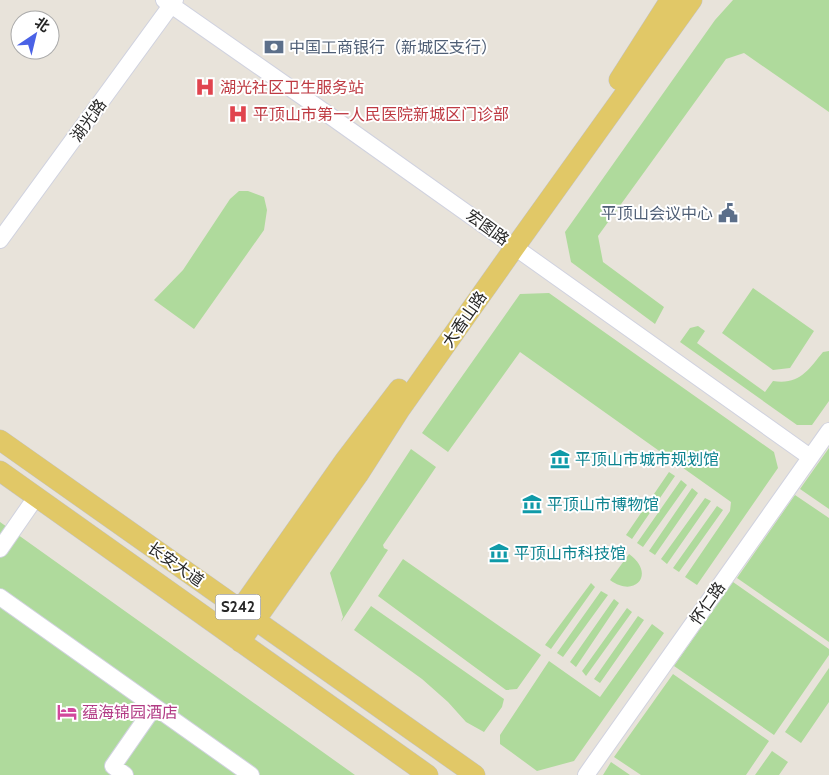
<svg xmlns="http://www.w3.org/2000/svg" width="829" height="775" font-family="Cabin,'Noto Sans SC',sans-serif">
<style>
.green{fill:#afda9c}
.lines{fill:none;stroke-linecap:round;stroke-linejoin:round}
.minor-casing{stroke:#d0d2df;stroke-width:18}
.major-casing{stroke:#c3c3c3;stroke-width:21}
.minor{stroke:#fff;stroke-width:16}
.major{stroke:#e1c867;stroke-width:20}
.labels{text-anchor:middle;stroke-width:4;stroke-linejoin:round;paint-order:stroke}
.shield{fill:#fff;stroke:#686868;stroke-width:1}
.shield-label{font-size:15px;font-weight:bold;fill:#272727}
.service-label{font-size:16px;fill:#4e5e75;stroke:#fff;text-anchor:start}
.health-label{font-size:16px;fill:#be3a42;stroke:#fff;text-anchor:start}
.street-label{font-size:16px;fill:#272727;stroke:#fff}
.culture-label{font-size:16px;fill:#0d838f;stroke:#fff;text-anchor:start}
.hotel-label{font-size:16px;fill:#b23c85;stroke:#fff;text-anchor:start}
</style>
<rect width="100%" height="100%" fill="#e8e3da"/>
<!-- green -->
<path class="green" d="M733,0H829V112L744,53L726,59L598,236L603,262L664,307L655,324L571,262L565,232L715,20Z
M239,191H248L264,197L267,210L264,230L194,329L154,300L183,270L230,199Z
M753,288L814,331L790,368L773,370L722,333Z
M549,293L774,452L778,468L697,585L685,577L730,511L731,502L520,352L448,452L422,433L520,294Z
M698,326L705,331L697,343L765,392L773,381C800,385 808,370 823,352L829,351V401L812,425H797L680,342L690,328Z
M829,448V509L800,489Z
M411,449L436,467L383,545L384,548L388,550L341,622L343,617L330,573Z
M669,472L675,476L632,539L626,535Z
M681,480L687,485L643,547L637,543Z
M692,488L698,493L655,555L649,551Z
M795,495L829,518V642L737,578Z
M705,498L711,501L667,564L661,559Z
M717,506L723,510L679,572L673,568Z
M0,522L355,775H0Z
M629,554C656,573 636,599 610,580Z
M403,559L541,655L517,689L506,690L378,596Z
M733,582L829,649V655L774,735L674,666Z
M591,583L595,587L551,649L545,645Z
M601,591L608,595L563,657L557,653Z
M614,599L619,603L576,667L570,662Z
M371,606L504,699L502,707L484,732L466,722L448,702L422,679L354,630Z
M627,608L632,612L586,676L582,671Z
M638,616L644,620L600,683L594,679Z
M652,624L664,633L574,761L537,771L500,744V735L549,661L600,697Z
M829,668V702L801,743L785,732Z
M673,674L769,741L746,775H641L614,757Z
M772,751L788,762L779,775H755Z
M611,762L630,775H603Z"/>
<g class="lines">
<defs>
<path id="minor" d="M164,0L326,113L810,457
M0,240L175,0
M0,549L36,497
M0,597L251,775
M125,775L113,766L154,707
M586,775L829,431"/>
<path id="major" d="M619,80L670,0
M0,440L475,775
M0,471L428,775
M225,631L345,460L399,389
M240,642L358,475L399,411L515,247L692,0"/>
</defs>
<!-- minor casing -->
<use href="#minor" class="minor-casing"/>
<!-- major casing -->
<use href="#major" class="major-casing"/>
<!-- minor -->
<use href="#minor" class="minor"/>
<!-- major -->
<use href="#major" class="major"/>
</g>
<!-- icons -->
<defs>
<symbol id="bank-bare" viewBox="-9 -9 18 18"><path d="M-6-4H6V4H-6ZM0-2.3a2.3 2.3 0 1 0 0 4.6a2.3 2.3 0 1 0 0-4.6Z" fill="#5c6f8a" stroke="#fff" stroke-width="2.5" paint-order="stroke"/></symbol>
<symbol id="hospital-bare" viewBox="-9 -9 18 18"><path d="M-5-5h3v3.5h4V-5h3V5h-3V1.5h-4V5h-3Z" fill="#e0444e" stroke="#fff" stroke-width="2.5" paint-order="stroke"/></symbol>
<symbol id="civic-bare" viewBox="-9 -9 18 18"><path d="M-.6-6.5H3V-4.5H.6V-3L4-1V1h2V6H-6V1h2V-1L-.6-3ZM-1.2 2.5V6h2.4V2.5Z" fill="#5c6f8a" stroke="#fff" stroke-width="2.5" paint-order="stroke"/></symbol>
<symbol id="museum-bare" viewBox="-9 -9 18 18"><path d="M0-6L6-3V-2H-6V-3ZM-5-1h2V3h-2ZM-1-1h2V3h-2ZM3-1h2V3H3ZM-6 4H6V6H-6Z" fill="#0f9aa8" stroke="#fff" stroke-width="2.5" paint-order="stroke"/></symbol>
<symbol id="hotel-bare" viewBox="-9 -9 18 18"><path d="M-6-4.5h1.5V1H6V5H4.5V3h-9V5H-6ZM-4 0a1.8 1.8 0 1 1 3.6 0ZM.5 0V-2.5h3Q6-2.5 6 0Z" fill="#d1479c" stroke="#fff" stroke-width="2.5" paint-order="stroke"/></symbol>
</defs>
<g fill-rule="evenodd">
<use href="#bank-bare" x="260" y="33" width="28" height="28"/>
<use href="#hospital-bare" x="191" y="73" width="28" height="28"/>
<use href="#hospital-bare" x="224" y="100" width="28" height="28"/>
<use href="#civic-bare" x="714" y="199" width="28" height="28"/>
<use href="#museum-bare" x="546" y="445" width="28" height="28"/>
<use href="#museum-bare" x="518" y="490" width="28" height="28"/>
<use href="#museum-bare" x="485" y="539" width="28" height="28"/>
<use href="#hotel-bare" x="53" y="698" width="28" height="28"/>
</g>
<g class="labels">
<!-- shield labels -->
<rect class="shield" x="215.5" y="594.5" width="45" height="25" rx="4"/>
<g class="shield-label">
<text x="238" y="612">S242</text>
</g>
<!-- service labels -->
<g class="service-label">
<text x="289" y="53">中国工商银行（新城区支行）</text>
<text x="713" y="219" text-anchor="end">平顶山会议中心</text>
</g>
<!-- health labels -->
<g class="health-label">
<text x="220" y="93">湖光社区卫生服务站</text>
<text x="253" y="120">平顶山市第一人民医院新城区门诊部</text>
</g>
<!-- street labels -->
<g class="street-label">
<text transform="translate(88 120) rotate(-54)" y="6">湖光路</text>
<text transform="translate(488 227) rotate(36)" y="6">宏图路</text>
<text transform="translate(464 319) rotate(-55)" y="6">大香山路</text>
<text transform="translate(176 564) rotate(35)" y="6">长安大道</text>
<text transform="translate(707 603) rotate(-55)" y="6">怀仁路</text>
</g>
<!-- culture labels -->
<g class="culture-label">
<text x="575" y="465">平顶山市城市规划馆</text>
<text x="547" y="510">平顶山市博物馆</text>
<text x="514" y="559">平顶山市科技馆</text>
</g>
<!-- hotel labels -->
<g class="hotel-label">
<text x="82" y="718">蕴海锦园酒店</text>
</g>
</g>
<!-- north arrow -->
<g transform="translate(35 35) rotate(35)"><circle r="24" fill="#ffffff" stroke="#a9a9a9"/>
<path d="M0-4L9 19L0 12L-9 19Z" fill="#4a62e6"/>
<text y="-8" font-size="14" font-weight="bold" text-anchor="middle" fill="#272727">北</text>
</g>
</svg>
